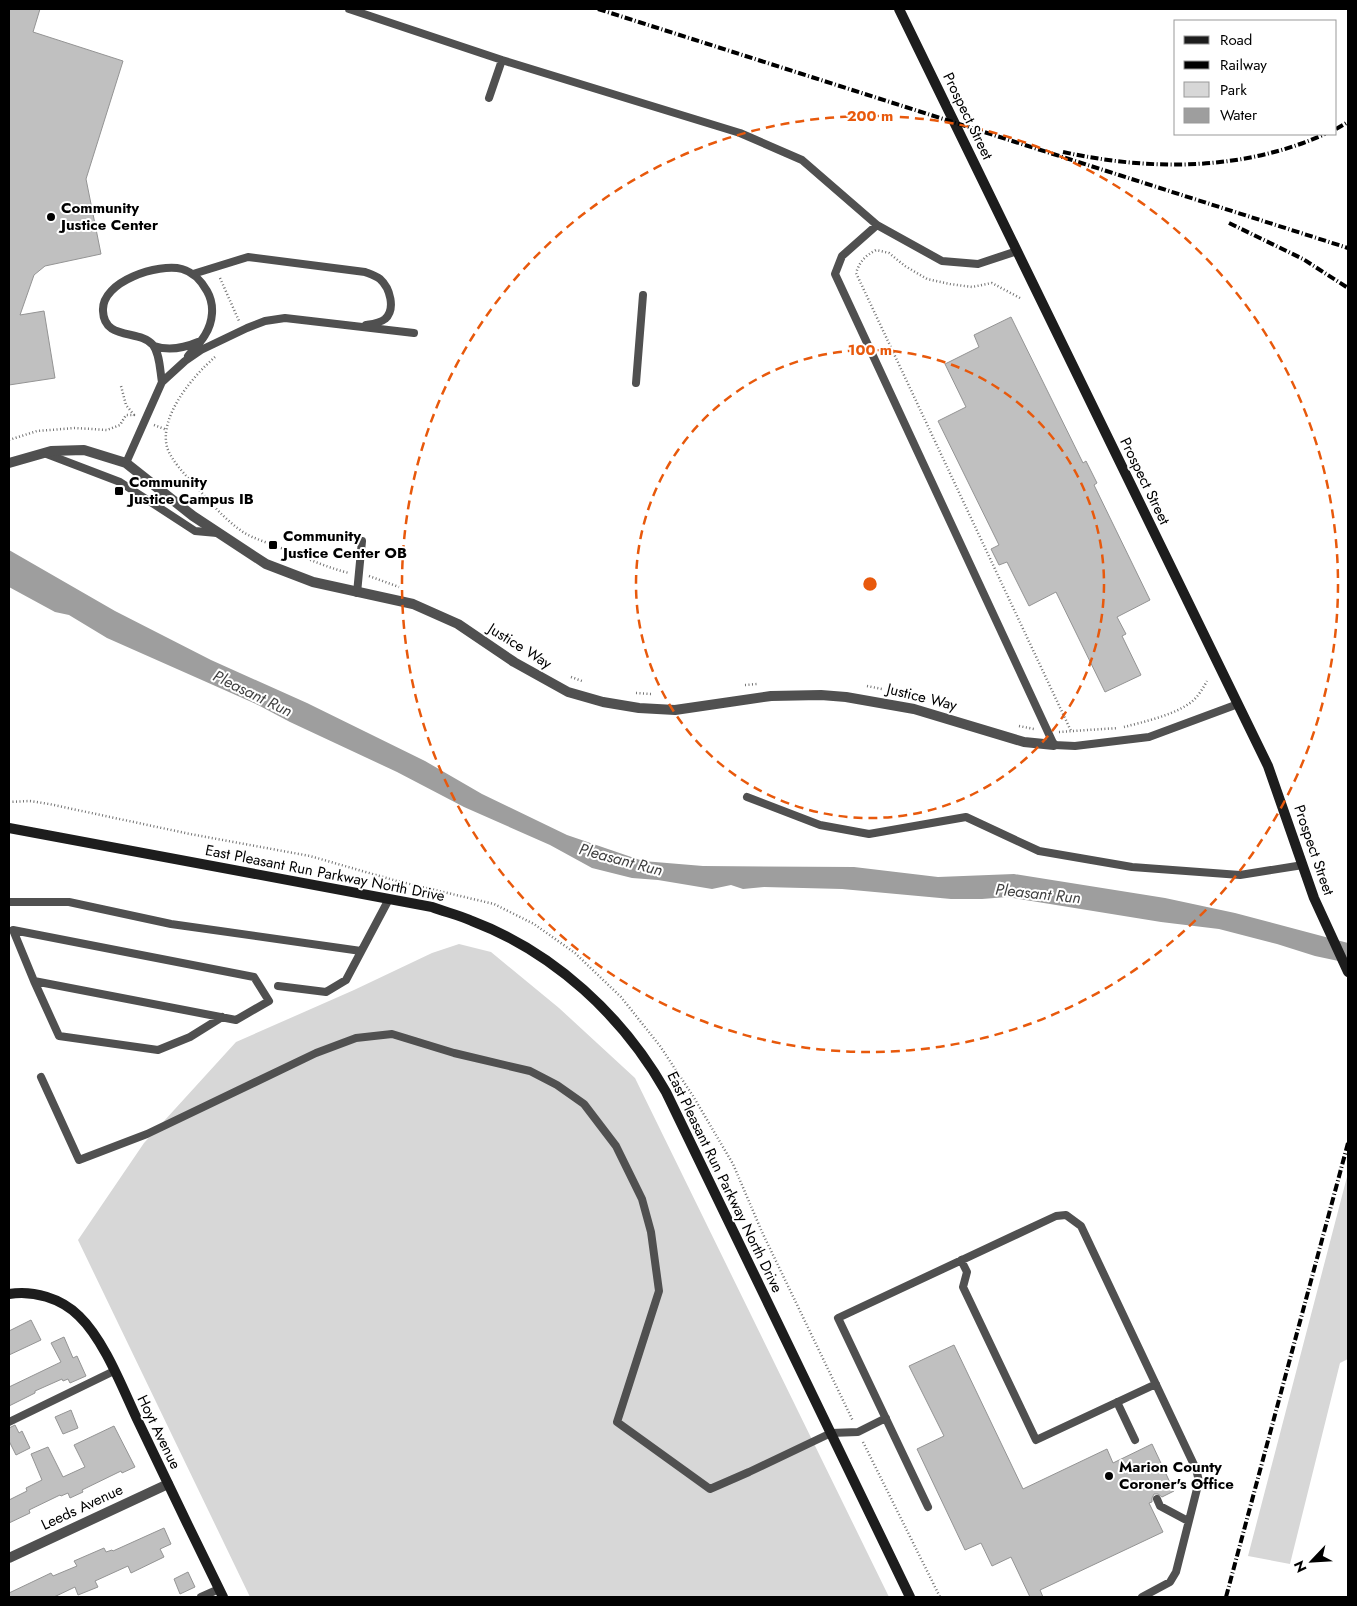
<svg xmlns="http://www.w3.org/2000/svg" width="1357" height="1606" font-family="Jost,sans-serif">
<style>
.green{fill:#d7d7d7}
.water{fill:#9e9e9e}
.building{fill:#c0c0c0;stroke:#949494}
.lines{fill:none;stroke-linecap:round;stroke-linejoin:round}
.path{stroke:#727272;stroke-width:2.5;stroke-dasharray:1 2.5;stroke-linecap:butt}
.lane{stroke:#505050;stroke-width:8}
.street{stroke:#505050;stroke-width:10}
.secondary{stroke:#1d1d1d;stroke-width:10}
.rail{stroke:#000;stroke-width:4;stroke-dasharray:8 2.5 1 2.5;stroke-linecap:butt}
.ring{fill:none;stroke:#e8590c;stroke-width:2.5;stroke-dasharray:9 6}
.poi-dot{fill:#000;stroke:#fff;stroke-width:2}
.labels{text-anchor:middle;stroke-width:4;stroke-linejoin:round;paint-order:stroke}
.street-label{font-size:15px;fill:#000;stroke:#fff}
.poi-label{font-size:15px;font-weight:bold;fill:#000;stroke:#fff;text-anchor:start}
.water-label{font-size:16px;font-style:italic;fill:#3f3f3f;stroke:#fff}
.centre{fill:#e8590c;stroke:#fff;stroke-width:2.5}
.ring-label{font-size:15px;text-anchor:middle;font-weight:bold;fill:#e8590c;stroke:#fff;stroke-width:4;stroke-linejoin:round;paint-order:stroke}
</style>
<rect width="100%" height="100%" fill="#fff"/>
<!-- green -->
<path class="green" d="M459,944L491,952L559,1008L635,1078L889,1597H250L78,1240L144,1143L236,1042L354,990L432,953Z
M1348,1173V1359L1340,1363L1290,1564L1248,1556Z"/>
<!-- water -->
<path class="water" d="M9,550L115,611L211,660L307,703L425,761L482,794L567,835L643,861L703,866L854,867L938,877L1014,874L1165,898L1235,913L1348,943V963L1315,956L1277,944L1219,929L1161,922L1007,897L982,899H951L842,889L764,887L743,889L731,885L712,889L658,880L632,878L592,868L550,845L464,807L397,772L290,722L258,705L107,638L69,615L55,612L9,587Z"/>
<!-- building -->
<path class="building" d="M9,9H40L33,32L123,61L86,179L101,254L45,266L34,275L20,315L44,311L55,378L9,385Z
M1011,317L1083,463L1086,461L1097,483L1094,485L1150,600L1117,617L1126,634L1122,636L1141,675L1105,692L1056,592L1029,606L1007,562L999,565L991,549L999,545L938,421L966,407L945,364L979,347L974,335Z
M31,1320L41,1340L9,1355V1331Z
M64,1337L73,1358L77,1356L86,1376L70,1383L68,1379L63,1381L62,1379L35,1391V1393L9,1406V1387L61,1362L51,1343Z
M954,1345L1023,1489L1107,1449L1113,1463L1152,1444L1174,1491L1162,1497L1158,1494H1154L1152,1498V1502L1149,1503L1163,1532L1040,1590L1043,1597H1030L1011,1557L992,1566L981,1543L965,1550L917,1449L944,1436L909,1366Z
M71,1410L78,1428L63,1434L55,1417Z
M15,1425L19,1433L22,1431L30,1448L16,1455L9,1441V1428Z
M114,1426L135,1467L122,1473L121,1471L82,1490L83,1492L70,1498L68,1493L61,1496L60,1495L29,1510L30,1513L9,1523V1500L27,1491L26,1488L42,1480L31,1454L48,1447L63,1477L85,1467L74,1445Z
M164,1528L171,1544L160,1549L164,1557L131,1573L128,1566L95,1581L98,1587L78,1595L75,1587L54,1597H9V1593L51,1573L53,1576L77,1566L74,1561L104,1548L106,1552L112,1550L113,1551Z
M188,1572L195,1587L180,1594L174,1579Z"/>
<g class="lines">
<!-- path -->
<path class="path" d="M220,278L239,321
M1020,298L992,283L972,287L950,284L927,279L905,266L889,253L876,250C865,256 860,261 856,273L1071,731
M215,357C193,376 159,416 167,447C171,460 185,475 194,484C209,501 224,519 243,532C254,539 269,543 281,548C304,557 325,567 349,573
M154,425L167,430
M9,440L37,431L75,428L107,430L120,425L126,415H134L126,405L121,386
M369,576L399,587
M571,677L582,681
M745,685L757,684
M867,686L882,689
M636,693L651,694
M1019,726L1034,729
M1124,727C1143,722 1170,716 1187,705C1196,700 1202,690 1207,681
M1059,732L1118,728
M9,802L30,801L49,804L190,834L310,856L397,881L494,904L534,924L575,953L621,997L660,1046L693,1096L733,1164L762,1232L853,1421
M863,1442L940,1597"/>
<!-- lane -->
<path class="lane" d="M349,9L502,60
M489,98L502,60L740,133L802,160L877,225
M1017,251L978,264L942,261L877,225L842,256L835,274L1054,745L1075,746L1149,737L1238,704
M193,274L248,257L365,272C370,274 376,276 380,279C390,288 396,309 385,319C380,323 372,324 366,325
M154,346C169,351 184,348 198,342
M162,382C160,371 160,354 153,345C140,329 104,341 103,311C101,281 159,263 182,269C193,272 202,282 207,291C215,305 213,322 205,335C201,342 194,349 188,356
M636,383L643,295
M44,453L120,482L195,531L217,533
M126,463L162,382L185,361L201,350L247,328L265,321L285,318L414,333
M357,593L362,541
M747,797L820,825L869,834L966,817L1039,851L1132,867L1240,875L1303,865
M9,902H69L171,924L361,951
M13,930L254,977L269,1001L236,1020L34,981Z
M34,981L59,1036L158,1050L190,1037L222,1017
M278,986L326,992L346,980L389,899
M41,1077L79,1160L147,1134L316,1053L356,1038L392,1034L454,1053L530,1071L557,1085L584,1104L616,1146L642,1199L651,1232L659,1291L617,1422L710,1489L749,1472L831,1433L858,1432L886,1418
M961,1260L967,1272L963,1287L1036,1440L1156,1384
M1117,1402L1135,1440
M9,1422L114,1371
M1157,1499L1160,1506L1188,1521
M928,1507L838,1318L1056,1216L1066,1215L1081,1226L1196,1469L1199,1481L1176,1572L1170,1582L1142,1597
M201,1597L219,1589"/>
<!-- street -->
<path class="street" d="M9,463L51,451L84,450L126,463L193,516L266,564L313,582L413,604L458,624L514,662L568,692L603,702L639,708L675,710L771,696L821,695L846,697L914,709L1024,742L1054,745
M9,1558L168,1484"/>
<!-- secondary -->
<path class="secondary" d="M899,9L1268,766L1314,898L1348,972
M9,828L432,907C445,912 459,915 472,921C554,952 623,1016 666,1092L910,1597
M9,1294C33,1290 61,1298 79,1316C104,1340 122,1387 137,1419C165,1478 194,1538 223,1597"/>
<!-- rail -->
<path class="rail" d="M598,9L1348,248
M1336,129L1348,122
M1063,152C1150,171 1243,171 1325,134
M1229,223L1303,259L1348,288
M1226,1597L1348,1143"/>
</g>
<!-- distance rings -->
<g class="ring">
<circle cx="870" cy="584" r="234"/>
<circle cx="870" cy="584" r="468"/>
</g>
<!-- markers -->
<g class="poi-dot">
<circle cx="51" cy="217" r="5"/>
<rect x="114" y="486" width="10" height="10" rx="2.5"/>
<rect x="268" y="540" width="10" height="10" rx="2.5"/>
<circle cx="1109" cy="1476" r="5"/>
</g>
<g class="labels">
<!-- street labels -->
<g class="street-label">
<text transform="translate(968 116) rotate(64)" y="5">Prospect Street</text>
<text transform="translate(1145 481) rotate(64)" y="5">Prospect Street</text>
<text transform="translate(520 646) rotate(32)" y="5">Justice Way</text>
<text transform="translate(922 697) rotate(14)" y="5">Justice Way</text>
<text transform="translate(1314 850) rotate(71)" y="5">Prospect Street</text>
<text transform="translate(325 873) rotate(11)" y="5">East Pleasant Run Parkway North Drive</text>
<text transform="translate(725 1182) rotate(64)" y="5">East Pleasant Run Parkway North Drive</text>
<text transform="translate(159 1432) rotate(64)" y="5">Hoyt Avenue</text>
<text transform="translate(82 1507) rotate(-25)" y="5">Leeds Avenue</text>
</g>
<!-- poi labels -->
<g class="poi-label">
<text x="61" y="213">Community<tspan x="61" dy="17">Justice Center</tspan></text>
<text x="129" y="487">Community<tspan x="129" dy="17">Justice Campus IB</tspan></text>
<text x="283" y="541">Community<tspan x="283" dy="17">Justice Center OB</tspan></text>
<text x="1119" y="1472">Marion County<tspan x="1119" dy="17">Coroner's Office</tspan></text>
</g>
<!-- water labels -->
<g class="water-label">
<text transform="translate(253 693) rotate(26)" y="6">Pleasant Run</text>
<text transform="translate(621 859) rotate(15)" y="6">Pleasant Run</text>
<text transform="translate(1038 893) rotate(6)" y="6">Pleasant Run</text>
</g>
</g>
<circle cx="870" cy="584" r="8" class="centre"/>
<g class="ring-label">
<text x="870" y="121">200 m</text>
<text x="870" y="355">100 m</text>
</g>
<!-- border -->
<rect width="1357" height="1606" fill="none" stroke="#000000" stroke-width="20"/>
<!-- legend -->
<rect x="1174" y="20" width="162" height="115" fill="#ffffff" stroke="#999999"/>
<rect x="1184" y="36" width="25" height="8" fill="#1d1d1d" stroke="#999999"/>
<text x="1220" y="45" font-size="15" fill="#000000">Road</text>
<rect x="1184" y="61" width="25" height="8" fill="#000000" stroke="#999999"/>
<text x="1220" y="70" font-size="15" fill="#000000">Railway</text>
<rect x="1184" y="82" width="25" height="15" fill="#d7d7d7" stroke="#999999"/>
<text x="1220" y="95" font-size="15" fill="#000000">Park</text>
<rect x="1184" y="108" width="25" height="15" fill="#9e9e9e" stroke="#999999"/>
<text x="1220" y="120" font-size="15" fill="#000000">Water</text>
<!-- north arrow -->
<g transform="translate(1312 1561) rotate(245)" stroke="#ffffff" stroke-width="4" paint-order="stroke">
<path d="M0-4L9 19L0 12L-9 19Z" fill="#000000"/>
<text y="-8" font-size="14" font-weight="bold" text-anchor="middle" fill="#000000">N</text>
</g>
</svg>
